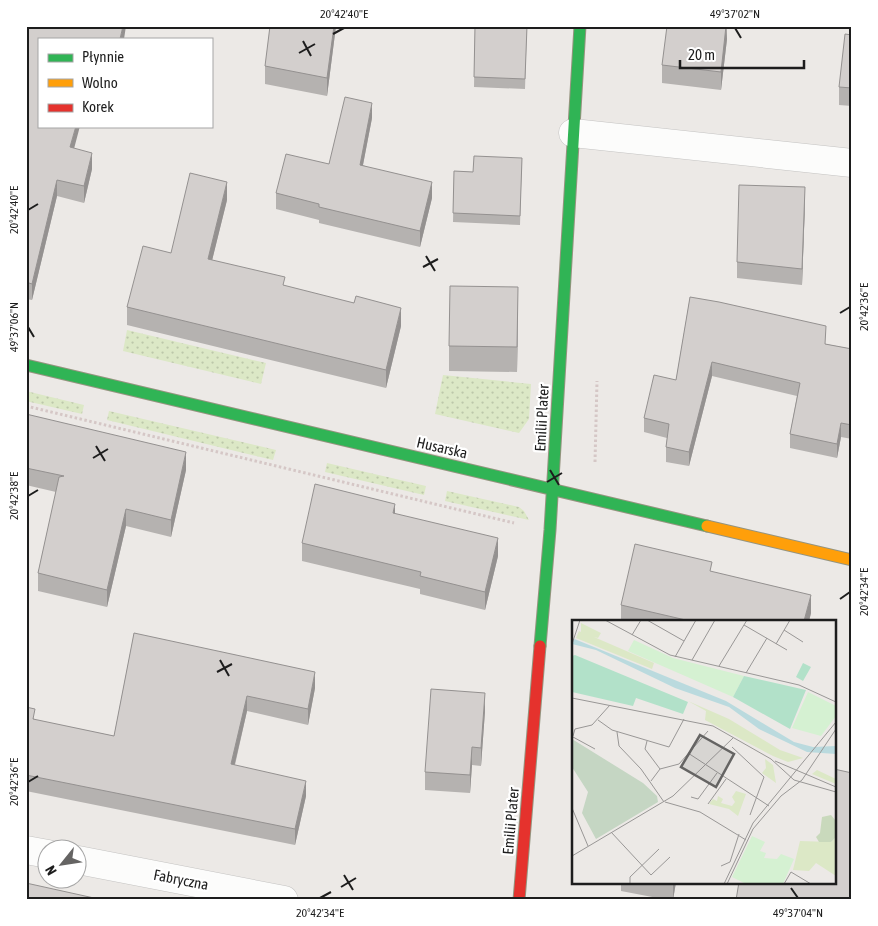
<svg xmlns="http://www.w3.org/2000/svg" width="878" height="926" font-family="'Asap Condensed',sans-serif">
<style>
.grass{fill:url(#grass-dots)}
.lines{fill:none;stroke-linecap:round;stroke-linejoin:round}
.street-casing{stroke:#c4c3c2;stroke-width:29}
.fast-casing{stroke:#95947f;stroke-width:13}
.slow-casing{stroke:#95947f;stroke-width:13}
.jam-casing{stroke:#95947f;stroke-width:13}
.path{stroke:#d5c7c6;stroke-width:3;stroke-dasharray:2.5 2.5;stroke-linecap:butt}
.street{stroke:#fcfcfb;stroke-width:28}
.fast{stroke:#30b455;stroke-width:11}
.slow{stroke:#ff9f0a;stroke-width:11}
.jam{stroke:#e5322d;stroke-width:11}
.wall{fill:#b5b2b0}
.shaded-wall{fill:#949190}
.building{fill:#d3cfcd;stroke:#949190}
.ticks{fill:none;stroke:#1d1d1d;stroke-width:2}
.labels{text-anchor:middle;stroke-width:4.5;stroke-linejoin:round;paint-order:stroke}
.street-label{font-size:15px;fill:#1d1d1d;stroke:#fff}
.inset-road{fill:none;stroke:#999796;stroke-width:1}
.view{fill:#656463;fill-opacity:0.15;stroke:#656463;stroke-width:2.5}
.inset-edge{fill:none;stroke:#1d1d1d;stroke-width:2.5}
.neatline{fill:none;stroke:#1d1d1d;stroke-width:2}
.ticks-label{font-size:12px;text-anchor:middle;fill:#1d1d1d}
</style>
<defs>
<pattern id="grass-dots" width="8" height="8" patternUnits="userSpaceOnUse" patternTransform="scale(1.25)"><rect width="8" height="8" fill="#dce8c6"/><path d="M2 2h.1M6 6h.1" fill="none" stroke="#bcc7aa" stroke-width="1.8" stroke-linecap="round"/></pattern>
</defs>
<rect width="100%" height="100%" fill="#ece9e6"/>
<!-- grass -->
<path class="grass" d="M127,330L266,363L261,384L123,351Z
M443,375L531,384L529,419L519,433L435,414Z
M26,391L84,405L82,414L26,401Z
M109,411L276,450L273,460L107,420Z
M327,463L426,486L424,495L325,472Z
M447,491L519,507L524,511L529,520L445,501Z"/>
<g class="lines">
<defs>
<path id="street" d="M573,133L852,163
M26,850L48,854
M78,860L284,900"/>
<path id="fast" d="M26,365L707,526
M540,646L550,530L580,26"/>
<path id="slow" d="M707,526L852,560"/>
<path id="jam" d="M519,900L540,646"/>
</defs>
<!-- street casing -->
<use href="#street" class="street-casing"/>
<!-- fast casing -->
<use href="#fast" class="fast-casing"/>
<!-- slow casing -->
<use href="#slow" class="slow-casing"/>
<!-- jam casing -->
<use href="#jam" class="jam-casing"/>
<!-- path -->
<path class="path" d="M26,406L514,523
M595,462L597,381"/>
<!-- street -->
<use href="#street" class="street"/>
<!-- fast -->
<use href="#fast" class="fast"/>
<!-- slow -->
<use href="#slow" class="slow"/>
<!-- jam -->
<use href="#jam" class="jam"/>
</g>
<!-- wall -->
<path class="wall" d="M26,26L39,39L74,148L92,169L84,203L57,196L32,300L26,299Z
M281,26H336L327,96L265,84V66Z
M475,26H527L525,89L474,87Z
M727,26V39L721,90L662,83V65Z
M852,35V106L839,105V87Z
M372,118L363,165L432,198L420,247L319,223V220L276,209V193L329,164Z
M522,158L520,225L453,222L454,171L473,172Z
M227,200L212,260L401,326L386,388L127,325V307L171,253Z
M805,203L802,285L737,278V262Z
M690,297L826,344L852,349V439L841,437L837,458L790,448V434L797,396L712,376L689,466L666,462V447L667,438L644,432V418L676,380Z
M518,312L517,372L449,371V346Z
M26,414L186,470L171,537L126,526L107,607L38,591V573L56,492L26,485Z
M395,514L498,556L485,610L420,594V589L302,561V543Z
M712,572L811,613L809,621H621V605Z
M134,633L315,688L308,725L247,711L235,765L306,796L295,845L26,791V707L35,720L114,736Z
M485,711L481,766L472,765L470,793L425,790V772Z
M621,882H676L673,900H668L621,891Z"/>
<!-- shaded-wall -->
<path class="shaded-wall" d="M123,26H126L124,39H120Z
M334,26H336L327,96V78Z
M726,26L727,39L721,90V72Z
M372,103V118L360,180V165Z
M76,126H80L70,164V147Z
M92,153V169L84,203V186Z
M57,180V196L32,300V284Z
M227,182V200L208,277V259Z
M432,182V198L420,247V231Z
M805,187V203L802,285V269Z
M518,287V312L517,372V347Z
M401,308V326L386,388V370Z
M712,362V376L689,466V452Z
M841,423V437L837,458V444Z
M186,452V470L171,537V520Z
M395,504V522L393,513Z
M126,509V526L107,607V590Z
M498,538V556L485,610V592Z
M811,595V613L809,621H804Z
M315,672V688L308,725V709Z
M485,693V711L481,766V748Z
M247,696V711L231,780V764Z
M472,747V765L470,793V775Z
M306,781V796L295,845V829Z
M673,882H676L673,900Z"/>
<!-- building -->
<path class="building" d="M26,26H123L120,39H39V126H76L70,147L92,153L84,186L57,180L32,284L26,282Z
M270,26L280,28L281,26H334L327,78L265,66Z
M475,26H527L525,79L474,77Z
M667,26H726L721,72L662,65Z
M845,34L852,35V88L839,87Z
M345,97L372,103L360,165L432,182L420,231L319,207V204L276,193L286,154L329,164Z
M474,156L522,158L520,216L453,213L454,171L473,172Z
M190,173L227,182L208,259L285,277L283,285L354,303L356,296L401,308L386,370L127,307L143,246L171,253Z
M739,185L805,187L802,269L737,262Z
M450,286L518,287L517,347L449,346Z
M690,297L719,302L826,326L825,344L852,349V425L841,423L837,444L790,434L800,383L712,362L689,452L666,447L669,424L644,418L654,375L676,380Z
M26,414L186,452L171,520L126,509L107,590L38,573L59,477L64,476L26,468Z
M315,484L395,504L393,513L498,538L485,592L420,576L421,572L302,543Z
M635,544L712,562L710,571L811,595L804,621H690L621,605Z
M134,633L315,672L308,709L247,696L231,764L306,781L295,829L26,775V754L27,749H26V707L35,709L33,719L114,736Z
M431,689L485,693L481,748L472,747L470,775L425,772Z
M834,769L852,773V900H736L739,882H834Z
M26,883L94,898V900H26Z"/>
<!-- ticks -->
<path class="ticks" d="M735,28L741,38M333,34L344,28M303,41L311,56M299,53L315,44M28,210L38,204M426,256L435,271M423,267L438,259M840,313L850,307M28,327L34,337M96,446L105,461M93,458L108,449M550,470L559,485M547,482L562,473M28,496L38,490M840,599L850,592M220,660L229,676M217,672L232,664M28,782L38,776M344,875L353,890M341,887L356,878M791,888L798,898M320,898L331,892"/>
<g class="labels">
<!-- street labels -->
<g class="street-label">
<text transform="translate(542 418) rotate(-87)" y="5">Emilii Plater</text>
<text transform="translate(442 448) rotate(13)" y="5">Husarska</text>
<text transform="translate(511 821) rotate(-85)" y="5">Emilii Plater</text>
<text transform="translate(181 880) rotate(11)" y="5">Fabryczna</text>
</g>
</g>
<!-- overview -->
<g transform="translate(572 620)">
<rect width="264" height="264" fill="#ece9e6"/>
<path d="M9,3L29,13L26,18L22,17L82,43L80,49L4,18L7,11L9,12ZM116,81L157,99L208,130L231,138L216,142L201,136L133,100L134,91ZM193,139L201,145L204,163L190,153L194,148ZM245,150L264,159V164L240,154ZM164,171L174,174L166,196L157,189L137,184L141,179L145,181L146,176L151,179L149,183L160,186L163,182L160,177ZM264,217V256L244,243L237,251L221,250L228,221L259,222Z" fill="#dce8c6"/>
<path d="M259,195L264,201V217L259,222H247L244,217L248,213L250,197Z" fill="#c9d9bc"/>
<path d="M0,119L71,163L85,176L86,182L24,219L10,193L16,172L0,147Z" fill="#c5d6c3"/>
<path d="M62,20L101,38L172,56L161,77L56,31ZM236,72L264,86V96L249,116L220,108ZM180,216L193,222L188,231L194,233L192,238L205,239L209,234L222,239L211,264H174L160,257Z" fill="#d5f1d2"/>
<path d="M3,35L116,82L111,94L64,78L61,86L0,72V36ZM231,43L239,47L231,61L224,57ZM172,56L234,70L218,109L161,77Z" fill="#b2e1c9"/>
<path d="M0,18L154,81L222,122L241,127L264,126V134L235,132L187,109L157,87L103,68L24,30L0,24Z" fill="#badade"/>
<path class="inset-road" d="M33,0L98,35L227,65L264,82M75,0L112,21M172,5L215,30M212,10L231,22M60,15L69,0M0,24L8,0M204,24L218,0M103,37L124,0M120,40L143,0M147,46L175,0M174,53L195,18M0,78L141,106L199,139L222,160L264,172M26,100L40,110L97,127L112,99M45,112L47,126L69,149L92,182M1,116L3,109L20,105L38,85M1,117L23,129M75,121L73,129L88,149M160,127L192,157L178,195M116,133L197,186M203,141L264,167M79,161L88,149L107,144L136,111M119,177L126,179L145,153M93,182L128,192L174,220M136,184L154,159M0,188L16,226M39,212L79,255L98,237M0,236L101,176L161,118M149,246L158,242L167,214M58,264V257L87,229M152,264L181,203L264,102M155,264L181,209L209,176L230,160L264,109M212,264L219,252L239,264"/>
<path class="view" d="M128,115L162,134L144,167L109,147Z"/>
<rect width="264" height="264" class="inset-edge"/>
</g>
<!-- border -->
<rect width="878" height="926" fill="none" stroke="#ffffff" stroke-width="55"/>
<!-- legend -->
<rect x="38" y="38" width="175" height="90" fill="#ffffff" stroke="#a5a5a5"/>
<rect x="48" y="54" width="25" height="8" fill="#30b455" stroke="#a5a5a5"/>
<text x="82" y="62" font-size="15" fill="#1d1d1d">Płynnie</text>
<rect x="48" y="79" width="25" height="8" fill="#ff9f0a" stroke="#a5a5a5"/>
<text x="82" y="88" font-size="15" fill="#1d1d1d">Wolno</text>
<rect x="48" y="104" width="25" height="8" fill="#e5322d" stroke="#a5a5a5"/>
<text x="82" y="112" font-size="15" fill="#1d1d1d">Korek</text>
<!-- north arrow -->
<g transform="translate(62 864) rotate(240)"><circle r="24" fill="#ffffff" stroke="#a5a5a5"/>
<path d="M0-4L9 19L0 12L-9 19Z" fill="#656463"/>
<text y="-8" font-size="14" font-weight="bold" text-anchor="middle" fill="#1d1d1d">N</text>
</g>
<!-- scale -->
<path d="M680 60v8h124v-8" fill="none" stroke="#1d1d1d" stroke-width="2.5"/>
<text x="688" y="60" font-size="15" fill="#1d1d1d" stroke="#ffffff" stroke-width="4" paint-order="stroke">20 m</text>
<rect x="28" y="28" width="822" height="870" class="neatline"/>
<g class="ticks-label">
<text x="344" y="18">20°42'40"E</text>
<text x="735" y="18">49°37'02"N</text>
<text transform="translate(14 210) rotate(-90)" y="4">20°42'40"E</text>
<text transform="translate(864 307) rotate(-90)" y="4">20°42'36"E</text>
<text transform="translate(14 327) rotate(-90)" y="4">49°37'06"N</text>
<text transform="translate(14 496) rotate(-90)" y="4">20°42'38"E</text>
<text transform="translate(864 592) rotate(-90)" y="4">20°42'34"E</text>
<text transform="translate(14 782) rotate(-90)" y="4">20°42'36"E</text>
<text x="320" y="917">20°42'34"E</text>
<text x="798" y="917">49°37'04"N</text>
</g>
</svg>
